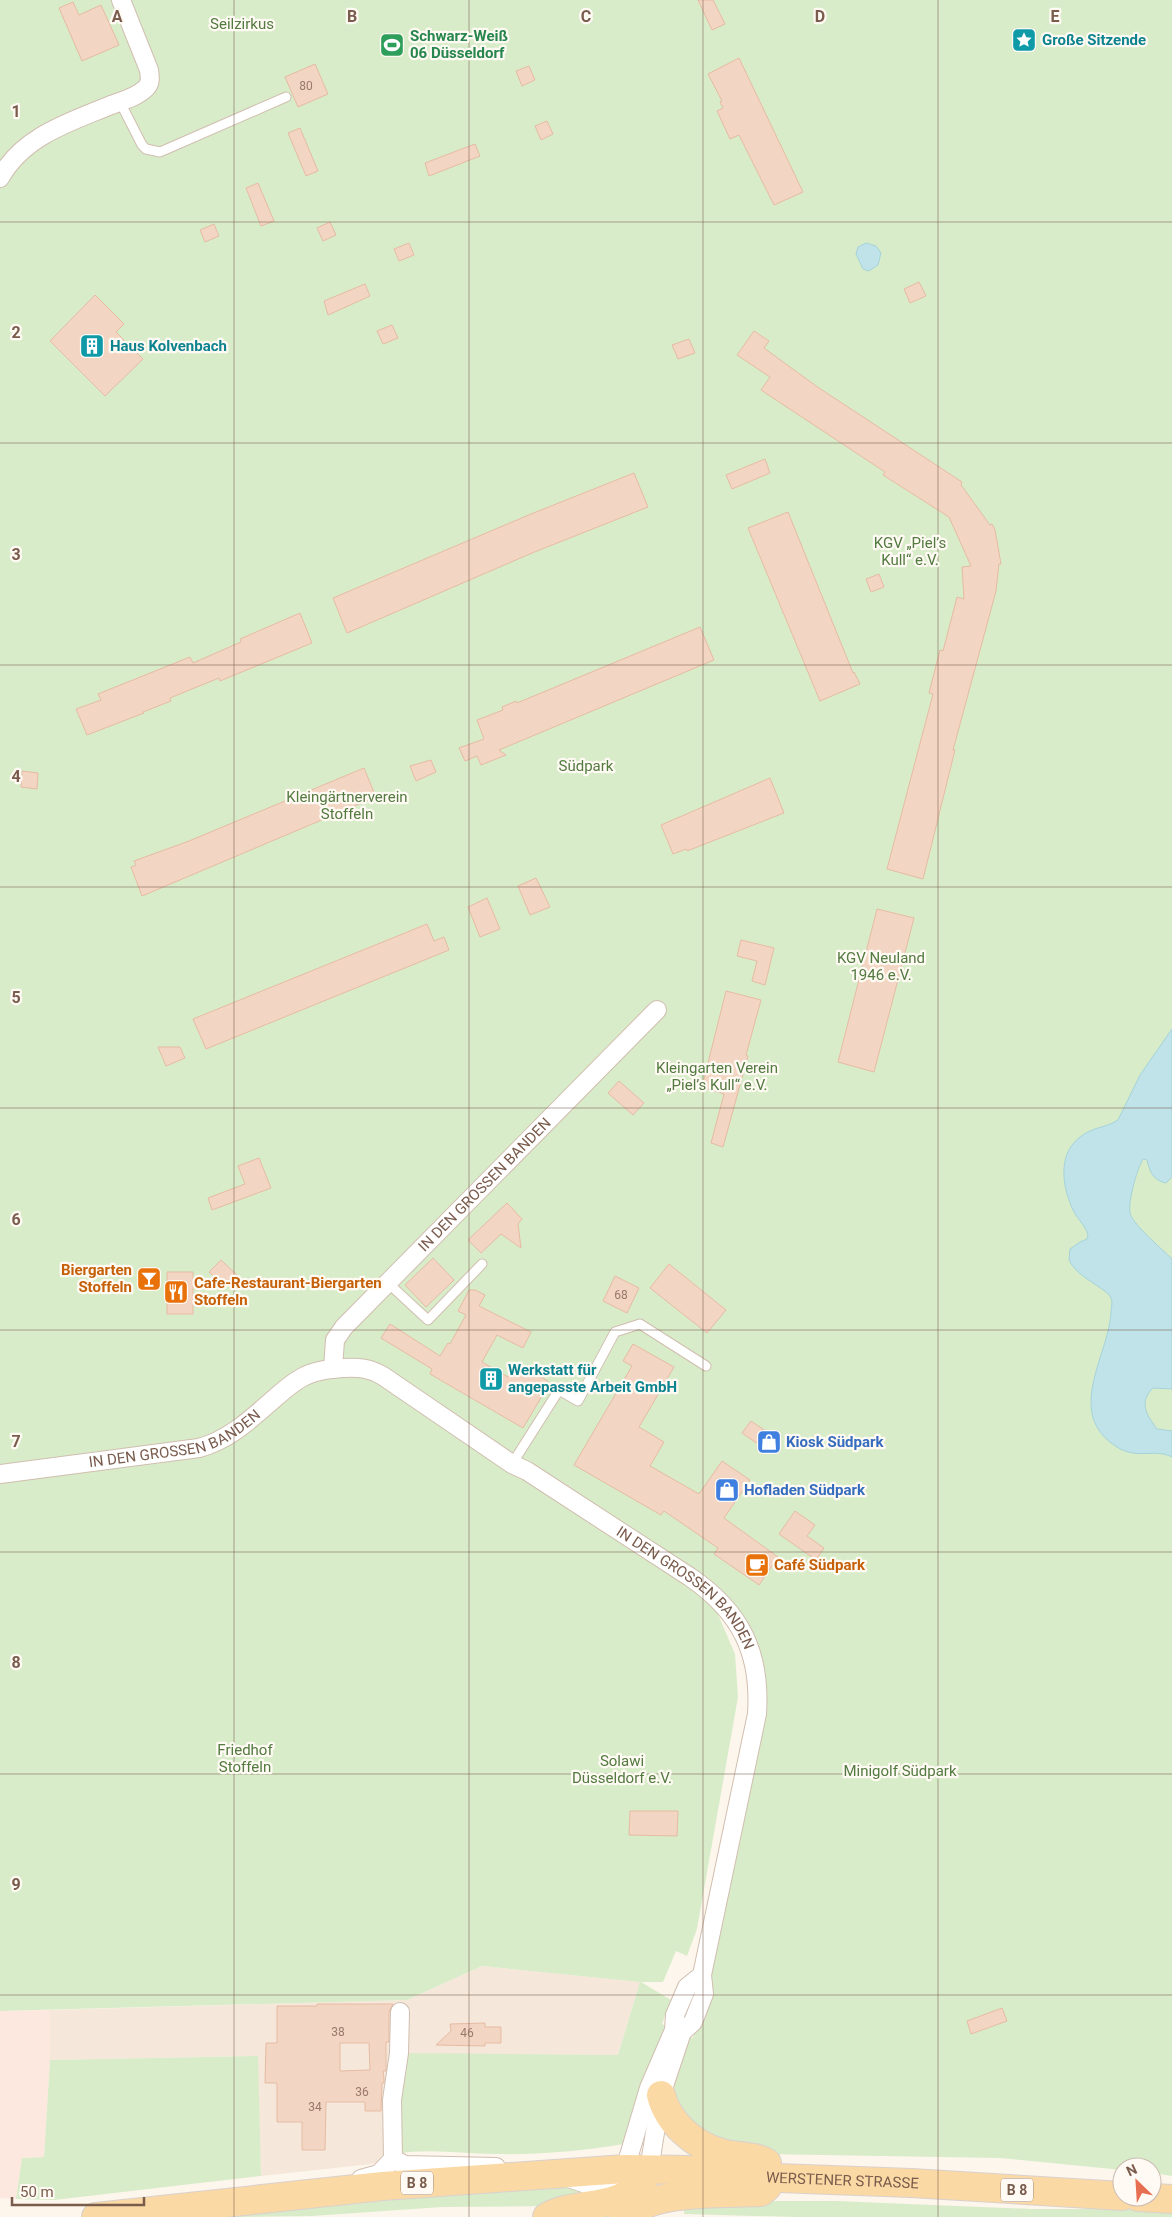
<svg xmlns="http://www.w3.org/2000/svg" width="1172" height="2217" font-family="Roboto,sans-serif">
<style>
.residential{fill:#f5e8da}
.commercial{fill:#fde8e0}
.green{fill:#d8ecc9}
.water{fill:#bfe3e8;stroke:#a5d3da}
.building{fill:#f3d5c3;stroke:#e6bba3;fill-rule:evenodd}
.lines{fill:none;stroke-linecap:round;stroke-linejoin:round}
.lane-casing{stroke:#d1beb0;stroke-width:11}
.street-casing{stroke:#d1beb0;stroke-width:20}
.secondary-casing{stroke:#d6c0b0;stroke-width:26}
.primary-casing{stroke:#dad1cd;stroke-width:30}
.lane{stroke:#fff;stroke-width:9}
.street{stroke:#fff;stroke-width:18}
.secondary{stroke:#fff;stroke-width:24}
.primary{stroke:#fbd9a5;stroke-width:28}
.grid{fill:none;stroke:#7a5c4d;stroke-width:1;stroke-opacity:0.55}
.labels{text-anchor:middle;stroke-width:4.5;stroke-linejoin:round;paint-order:stroke}
.number-label{font-size:12px;fill:#987a6a}
.shield{fill:#fffaf3;stroke:#a28b7f;stroke-width:1}
.shield-label{font-size:14px;font-weight:bold;fill:#7a5c4d}
.park-label{font-size:15px;fill:#537a41;stroke:#fffaf3}
.leisure-label{font-size:15px;font-weight:bold;fill:#27864d;stroke:#fffaf3;text-anchor:start}
.culture-label{font-size:15px;font-weight:bold;fill:#0d838f;stroke:#fffaf3;text-anchor:start}
.street-label{font-size:15px;fill:#7a5c4d;stroke:#fffaf3}
.food-label{font-size:15px;font-weight:bold;fill:#c56008;stroke:#fffaf3;text-anchor:start}
.shop-label{font-size:15px;font-weight:bold;fill:#366cbe;stroke:#fffaf3;text-anchor:start}
.grid-label{font-size:16px;text-anchor:middle;font-weight:bold;fill:#7a5c4d;stroke:#fffaf3;stroke-width:4.5;stroke-linejoin:round;paint-order:stroke}
</style>
<rect width="100%" height="100%" fill="#fdf6ec"/>
<!-- residential -->
<path class="residential" d="M482,1966L640,1982L618,2055L401,2054L390,2162L261,2176L257,2056L50,2060V2010L407,2000Z"/>
<!-- commercial -->
<path class="commercial" d="M50,2010V2060L44,2157L22,2158L16,2199L0,2198V2011Z"/>
<!-- green -->
<path class="green" d="M0,0H1172V2176L1152,2173V2167H1122V2170L1000,2158L762,2154L737,2151L690,2121L670,2090L686,2036L693,2038L710,1975L752,1690L740,1643L717,1612L735,1654L738,1697L697,1929L687,1956L676,1951L663,1982H641L671,2000L662,2024L671,2029L624,2144C582,2151 538,2155 495,2154C461,2154 429,2148 396,2154L401,2053L618,2055L640,1982L482,1966L407,2000L0,2011Z
M258,2056L261,2176L54,2200L16,2199L22,2158L44,2157L50,2060Z
M564,2187L590,2193L556,2206L442,2207L312,2216L225,2217L453,2194Z
M777,2201H836L1032,2209H1172V2217H795L684,2214V2206Z"/>
<!-- water -->
<path class="water" d="M866,243L876,246L881,253L878,265L869,271L863,269L856,254L858,247Z
M1172,1029V1177L1166,1183C1152,1180 1150,1171 1147,1160L1143,1159C1137,1169 1126,1206 1131,1216C1137,1228 1162,1249 1172,1259V1389L1153,1388C1138,1403 1147,1415 1157,1429L1172,1431V1457C1155,1448 1137,1460 1117,1447C1064,1414 1108,1357 1111,1313C1111,1308 1113,1302 1111,1298C1107,1288 1077,1278 1069,1260L1070,1249L1080,1242L1087,1239L1088,1235C1086,1226 1078,1220 1074,1212C1062,1188 1056,1152 1083,1135C1094,1127 1108,1127 1118,1120L1140,1075Z"/>
<!-- building -->
<path class="building" d="M698,0H713L725,24L712,30Z
M73,2L79,15L101,5L119,45L82,61L59,8Z
M739,58L803,192L774,205L739,135L730,139L717,111L723,108L720,102L722,101L708,74Z
M315,64L328,94L298,107L285,77Z
M529,66L535,80L522,86L516,71Z
M547,121L553,134L541,140L535,126Z
M300,128L318,171L306,176L288,133Z
M475,144L480,156L429,176L425,163Z
M258,183L274,221L261,226L246,188Z
M330,222L336,235L323,241L317,228Z
M214,224L219,236L205,242L200,230Z
M409,243L414,255L399,261L394,249Z
M919,282L926,296L910,303L904,289Z
M365,284L370,296L328,315L324,301Z
M95,295L124,324L116,332L143,359L105,396L50,341Z
M392,325L398,338L383,344L377,331Z
M754,331L769,341L764,348L816,386L962,482L961,485L990,525L992,524L995,530L1001,564H999L996,591L953,750H955L923,879L887,869L933,694L929,693L940,650L943,651L957,597L964,599L962,567L971,566L949,517L883,475L885,472L761,390L770,377L737,355Z
M689,339L695,353L678,359L672,345Z
M765,459L770,473L732,489L726,475Z
M634,473L648,507L532,553L347,633L333,598L531,514Z
M788,512L853,673L854,672L860,684L820,701L748,528Z
M879,574L884,587L871,592L866,579Z
M300,613L312,643L220,681L219,678L170,698L171,701L143,712L144,713L87,735L76,709L101,700L98,694L190,657L193,663L241,642L240,639Z
M700,627L714,660L499,750L506,755L481,765L477,756L465,761L459,748L484,739L477,720L503,710L502,707L516,701L517,703Z
M431,760L436,772L416,781L410,766Z
M364,768L376,797L142,896L131,867L136,865L134,861L189,841Z
M22,771L38,773L37,789L21,787Z
M770,778L784,813L687,851L686,849L673,854L661,825Z
M536,878L550,907L530,915L518,886Z
M487,898L500,929L480,937L468,907Z
M877,909L914,918L874,1072L838,1062Z
M427,924L434,941L444,937L449,950L206,1049L193,1019Z
M741,940L774,948L765,985L752,981L757,961L737,956Z
M726,991L761,1000L746,1055L748,1056L723,1147L711,1143L724,1094L702,1087Z
M158,1047H180L185,1058L166,1066Z
M619,1081L644,1103L633,1115L608,1093Z
M259,1158L271,1188L212,1210L208,1198L245,1184L238,1166Z
M507,1203L522,1219L518,1224L521,1248L501,1234L481,1253L468,1240Z
M433,1258L454,1280L426,1307L405,1285Z
M221,1260L237,1275L225,1287L209,1272Z
M669,1264L726,1310L707,1333L650,1288Z
M167,1272H193V1314H167Z
M615,1276L639,1288L627,1313L603,1301Z
M469,1290H475L485,1295L479,1306L531,1332L523,1348L497,1335L482,1362L508,1377L516,1363L548,1381L539,1395L542,1396L523,1428L430,1374L432,1369L381,1338L390,1324L440,1356L448,1343L450,1344L466,1315L458,1311Z
M633,1344L674,1367L639,1427L664,1442L650,1466L699,1494L722,1461L750,1480L724,1518L778,1557L759,1585L714,1554L718,1548L664,1511L661,1515L574,1465L632,1366L623,1361Z
M751,1421L779,1440L771,1453L742,1433Z
M795,1511L815,1525L807,1536L824,1548L816,1560L779,1534Z
M630,1811H678L677,1836L629,1835Z
M317,2004H393L389,2012V2042H386V2071H383L384,2079V2083H382L381,2111H365V2102H326L325,2150H302V2122H277V2083H265L266,2043H277V2006H317ZM340,2043H369L370,2070L340,2071Z
M1002,2008L1007,2021L971,2034L967,2021Z
M485,2023V2027H501V2043H485V2046L436,2045L451,2031L450,2024Z"/>
<g class="lines">
<defs>
<path id="lane" d="M120,102L142,145L146,149L160,152L286,97
M388,1283L428,1320L482,1264
M512,1464L559,1390L578,1401L615,1332L640,1324L706,1366"/>
<g id="street">
<path d="M0,178C23,136 70,122 111,105C122,101 137,97 146,88C151,83 150,77 149,70L121,0"/>
<path id="s1" d="M333,1369L335,1340L344,1327L657,1010"/>
<path id="s2" d="M0,1474L199,1448C229,1440 251,1419 275,1398C284,1390 294,1381 305,1376C317,1370 330,1369 343,1368C358,1367 370,1368 383,1376L512,1464L527,1471L690,1577C741,1612 761,1653 757,1714L702,1975L704,1994L693,2022L682,2032L661,2095L649,2170"/>
<path d="M393,2159L405,2165L496,2167"/>
<path d="M625,2169L649,2088L674,2030L675,2015L687,1987L702,1975"/>
<path d="M361,2179L379,2174L393,2159L392,2100L399,2053L400,2012"/>
</g>
<path id="secondary" d="M569,2175L605,2187L630,2210"/>
<g id="primary">
<path d="M661,2095C668,2123 694,2145 721,2153C735,2157 755,2155 767,2163"/>
<path d="M1138,2197L1172,2199"/>
<path id="s3" d="M96,2217L383,2186L625,2169L690,2170L778,2178L911,2183L1122,2196"/>
<path d="M547,2217C576,2200 625,2212 645,2177"/>
<path d="M623,2217C655,2189 721,2194 761,2192L767,2187"/>
</g>
</defs>
<!-- lane casing -->
<use href="#lane" class="lane-casing"/>
<!-- street casing -->
<use href="#street" class="street-casing"/>
<!-- secondary casing -->
<use href="#secondary" class="secondary-casing"/>
<!-- primary casing -->
<use href="#primary" class="primary-casing"/>
<!-- lane -->
<use href="#lane" class="lane"/>
<!-- street -->
<use href="#street" class="street"/>
<!-- secondary -->
<use href="#secondary" class="secondary"/>
<!-- primary -->
<use href="#primary" class="primary"/>
</g>
<!-- grid -->
<path class="grid" d="M234,0V2217M469,0V2217M703,0V2217M938,0V2217M0,222H1172M0,443H1172M0,665H1172M0,887H1172M0,1108H1172M0,1330H1172M0,1552H1172M0,1774H1172M0,1995H1172"/>
<!-- icons -->
<defs>
<symbol id="sight-square" viewBox="-11 -11 22 22"><rect x="-9" y="-9" width="18" height="18" rx="4" fill="#0f9aa8" stroke="#fffaf3"/><path d="M0-6L1.8-2.2L6-1.7L2.9 1.2L3.7 5.4L0 3.3L-3.7 5.4L-2.9 1.2L-6-1.7L-1.8-2.2Z" fill="#fff"/></symbol>
<symbol id="stadium-square" viewBox="-11 -11 22 22"><rect x="-9" y="-9" width="18" height="18" rx="4" fill="#2e9e5b" stroke="#fffaf3"/><path d="M0-5a6.5 5 0 1 0 0 10a6.5 5 0 1 0 0-10ZM-3.5-1.8h7v3.6h-7Z" fill="#fff"/></symbol>
<symbol id="building-square" viewBox="-11 -11 22 22"><rect x="-9" y="-9" width="18" height="18" rx="4" fill="#0f9aa8" stroke="#fffaf3"/><path d="M-4-6H4V6H1V3H-1V6H-4ZM-2.5-4.3h1.7v1.8h-1.7ZM.8-4.3h1.7v1.8H.8ZM-2.5-1h1.7V.8h-1.7ZM.8-1h1.7V.8H.8Z" fill="#fff"/></symbol>
<symbol id="bar-square" viewBox="-11 -11 22 22"><rect x="-9" y="-9" width="18" height="18" rx="4" fill="#e8710a" stroke="#fffaf3"/><path d="M-6-5H6L.8 .8V4.5H3.5V6h-7V4.5H-.8V.8Z" fill="#fff"/></symbol>
<symbol id="restaurant-square" viewBox="-11 -11 22 22"><rect x="-9" y="-9" width="18" height="18" rx="4" fill="#e8710a" stroke="#fffaf3"/><path d="M-5-6h1v4h1v-4h1v4h1v-4h1v5L-1.5 .5V6h-2V.5L-5-1ZM5-6V6H3V1.5H1.5Q1.5-4 5-6Z" fill="#fff"/></symbol>
<symbol id="shop-square" viewBox="-11 -11 22 22"><rect x="-9" y="-9" width="18" height="18" rx="4" fill="#3f7fe0" stroke="#fffaf3"/><path d="M-5-2.5h2.3a2.7 3.5 0 0 1 5.4 0H5L5.5 6h-11ZM-1.5-2.5h3a1.5 2.3 0 0 0-3 0Z" fill="#fff"/></symbol>
<symbol id="cafe-square" viewBox="-11 -11 22 22"><rect x="-9" y="-9" width="18" height="18" rx="4" fill="#e8710a" stroke="#fffaf3"/><path d="M-5.5-4.5H6V0H3Q3 3.5 0 3.5H-2.5Q-5.5 3.5-5.5 0ZM3-3.2v2h1.7v-2ZM-6 4.5H4V6H-6Z" fill="#fff"/></symbol>
</defs>
<g fill-rule="evenodd">
<use href="#sight-square" x="1010" y="26" width="28" height="28"/>
<use href="#stadium-square" x="378" y="31" width="28" height="28"/>
<use href="#building-square" x="78" y="332" width="28" height="28"/>
<use href="#bar-square" x="135" y="1265" width="28" height="28"/>
<use href="#restaurant-square" x="162" y="1278" width="28" height="28"/>
<use href="#building-square" x="477" y="1365" width="28" height="28"/>
<use href="#shop-square" x="755" y="1428" width="28" height="28"/>
<use href="#shop-square" x="713" y="1476" width="28" height="28"/>
<use href="#cafe-square" x="743" y="1551" width="28" height="28"/>
</g>
<g class="labels">
<!-- number labels -->
<g class="number-label">
<text x="306" y="90">80</text>
<text x="621" y="1299">68</text>
<text x="338" y="2036">38</text>
<text x="467" y="2037">46</text>
<text x="362" y="2096">36</text>
<text x="315" y="2111">34</text>
</g>
<!-- shield labels -->
<g class="shield">
<rect x="401" y="2171.5" width="32" height="23" rx="4"/>
<rect x="1001" y="2178.5" width="32" height="23" rx="4"/>
</g>
<g class="shield-label">
<text x="417" y="2188">B 8</text>
<text x="1017" y="2195">B 8</text>
</g>
<!-- park labels -->
<g class="park-label">
<text x="242" y="29">Seilzirkus</text>
<text x="910" y="548">KGV „Piel’s<tspan x="910" dy="17">Kull“ e.V.</tspan></text>
<text x="586" y="771">Südpark</text>
<text x="347" y="802">Kleingärtnerverein<tspan x="347" dy="17">Stoffeln</tspan></text>
<text x="881" y="963">KGV Neuland<tspan x="881" dy="17">1946 e.V.</tspan></text>
<text x="717" y="1073">Kleingarten Verein<tspan x="717" dy="17">„Piel’s Kull“ e.V.</tspan></text>
<text x="245" y="1755">Friedhof<tspan x="245" dy="17">Stoffeln</tspan></text>
<text x="622" y="1766">Solawi<tspan x="622" dy="17">Düsseldorf e.V.</tspan></text>
<text x="900" y="1776">Minigolf Südpark</text>
</g>
<!-- leisure labels -->
<g class="leisure-label">
<text x="410" y="41">Schwarz-Weiß<tspan x="410" dy="17">06 Düsseldorf</tspan></text>
</g>
<!-- culture labels -->
<g class="culture-label">
<text x="1042" y="45">Große Sitzende</text>
<text x="110" y="351">Haus Kolvenbach</text>
<text x="508" y="1375">Werkstatt für<tspan x="508" dy="17">angepasste Arbeit GmbH</tspan></text>
</g>
<!-- street labels -->
<g class="street-label">
<text dy="5" stroke="none"><textPath href="#s1" startOffset="245">IN DEN GROSSEN BANDEN</textPath></text>
<text dy="5" stroke="none"><textPath href="#s2" startOffset="180">IN DEN GROSSEN BANDEN</textPath></text>
<text dy="5" stroke="none"><textPath href="#s2" startOffset="782">IN DEN GROSSEN BANDEN</textPath></text>
<text dy="5" stroke="none"><textPath href="#s3" startOffset="749">WERSTENER STRASSE</textPath></text>
</g>
<!-- food labels -->
<g class="food-label">
<text x="132" y="1275" text-anchor="end">Biergarten<tspan x="132" dy="17">Stoffeln</tspan></text>
<text x="194" y="1288">Cafe-Restaurant-Biergarten<tspan x="194" dy="17">Stoffeln</tspan></text>
<text x="774" y="1570">Café Südpark</text>
</g>
<!-- shop labels -->
<g class="shop-label">
<text x="786" y="1447">Kiosk Südpark</text>
<text x="744" y="1495">Hofladen Südpark</text>
</g>
</g>
<g class="grid-label">
<text x="117" y="22">A</text>
<text x="352" y="22">B</text>
<text x="586" y="22">C</text>
<text x="820" y="22">D</text>
<text x="1055" y="22">E</text>
<text x="16" y="117">1</text>
<text x="16" y="338">2</text>
<text x="16" y="560">3</text>
<text x="16" y="782">4</text>
<text x="16" y="1003">5</text>
<text x="16" y="1225">6</text>
<text x="16" y="1447">7</text>
<text x="16" y="1668">8</text>
<text x="16" y="1890">9</text>
</g>
<!-- north arrow -->
<g transform="translate(1137 2182) rotate(335)"><circle r="24" fill="#fffaf3" stroke="#cabbb1"/>
<path d="M0-4L9 19L0 12L-9 19Z" fill="#e76f51"/>
<text y="-8" font-size="14" font-weight="bold" text-anchor="middle" fill="#7a5c4d">N</text>
</g>
<!-- scale -->
<path d="M12 2197v8h132v-8" fill="none" stroke="#7a5c4d" stroke-width="2.5"/>
<text x="20" y="2197" font-size="15" fill="#7a5c4d" stroke="#fffaf3" stroke-width="4" paint-order="stroke">50 m</text>
</svg>
